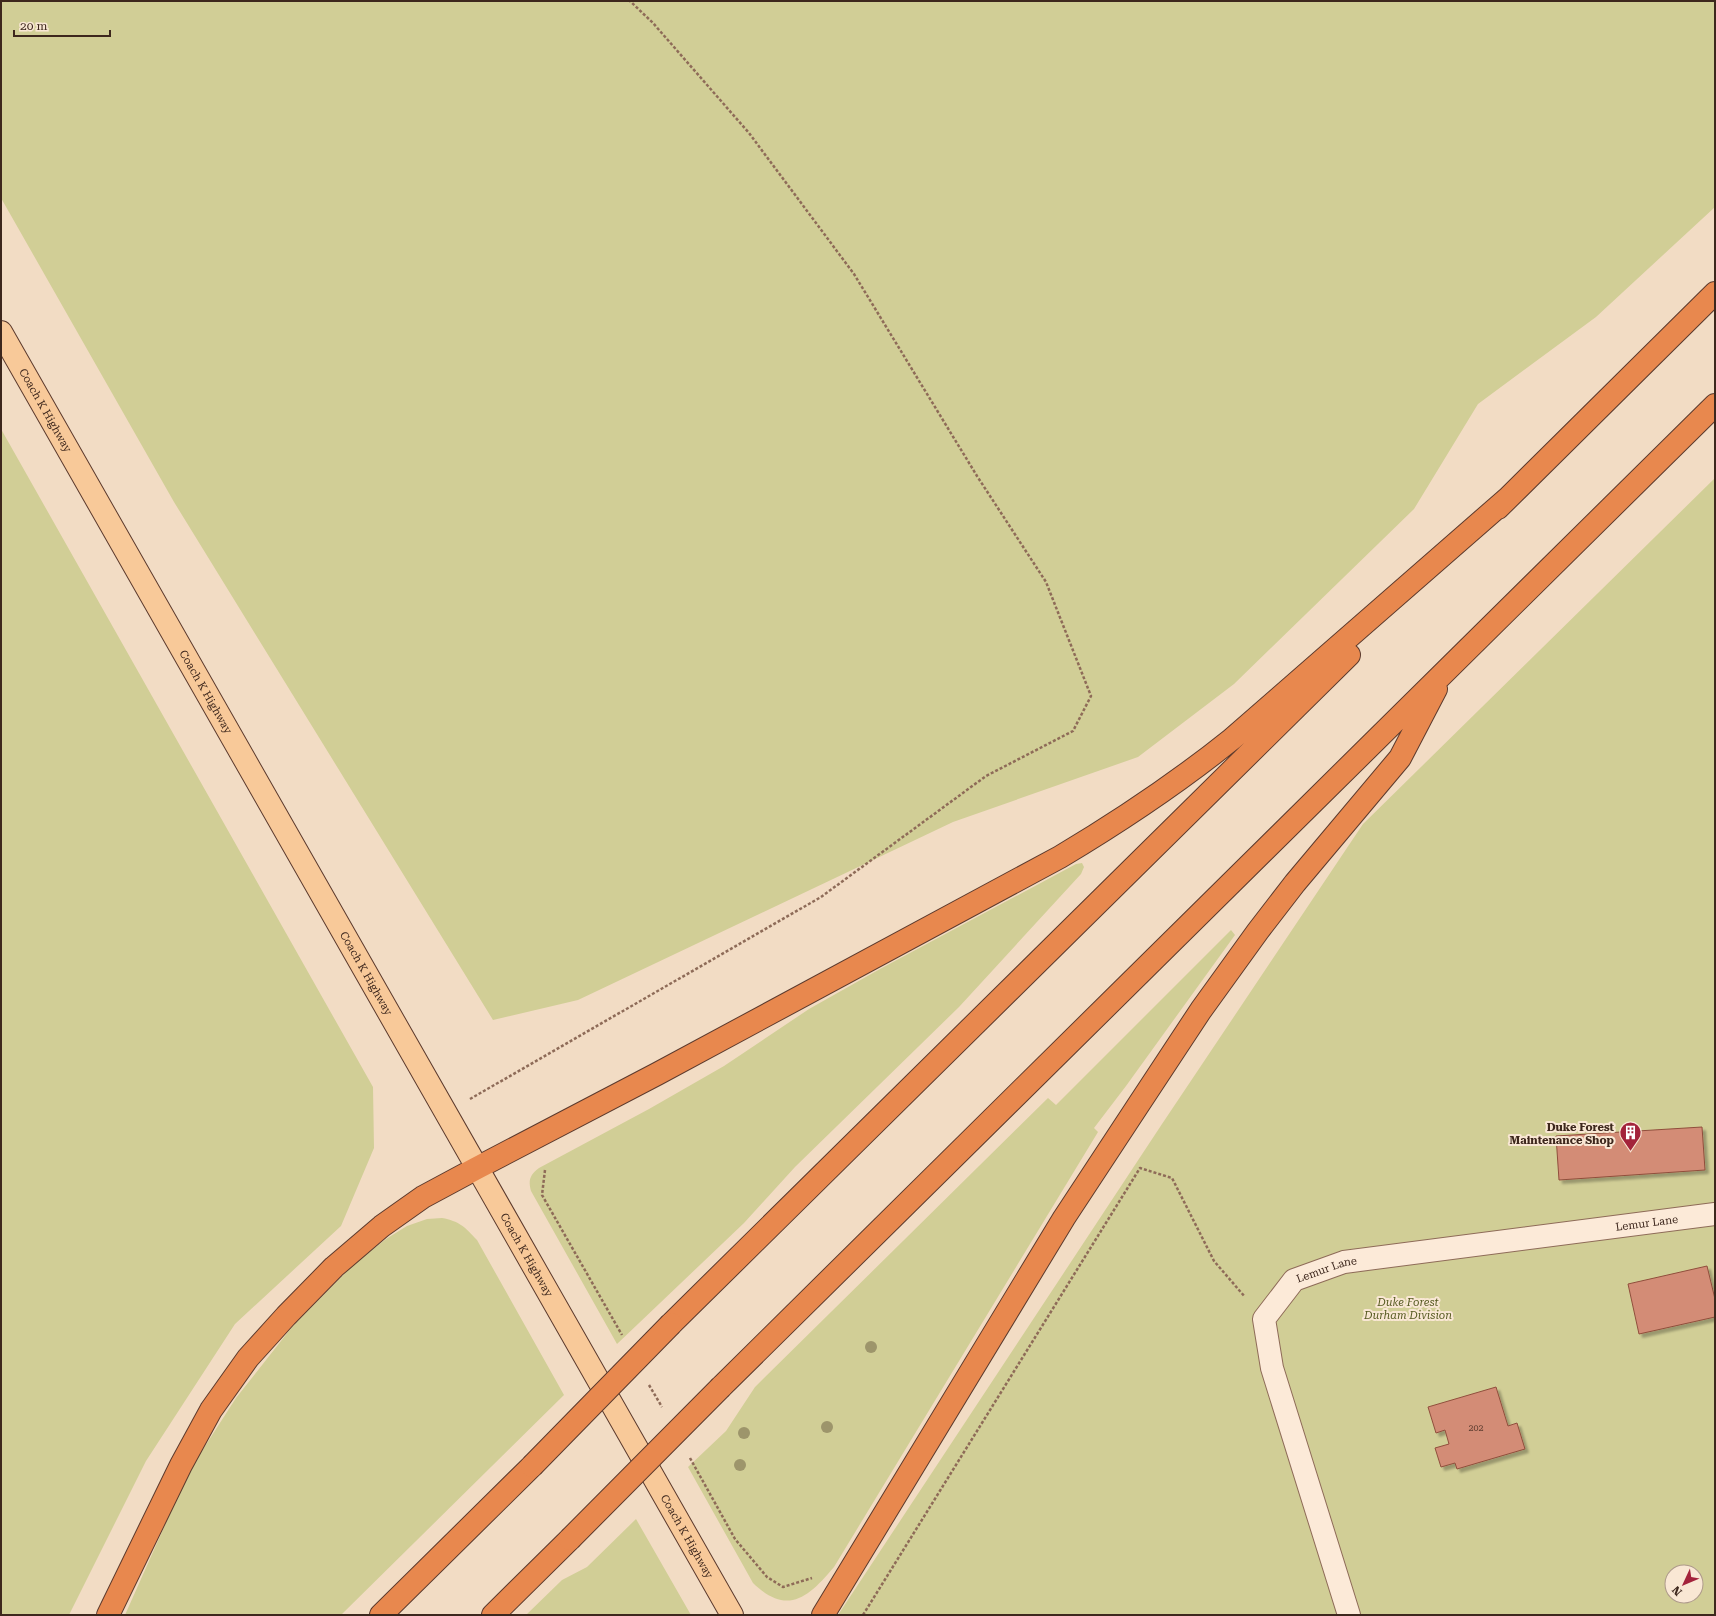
<svg xmlns="http://www.w3.org/2000/svg" width="1716" height="1616" font-family="'Roboto Serif',serif">
<style>
.green{fill:#d1ce96;fill-rule:evenodd}
.building{fill:#d38c76;stroke:#904e3c;filter:url(#shadow)}
.lines{fill:none;stroke-linecap:round;stroke-linejoin:round}
.minor-casing{stroke:#8e6b58;stroke-width:24}
.major-casing{stroke:#5c3a2d;stroke-width:24}
.highway-casing{stroke:#5c3a2d;stroke-width:24}
.path{stroke:#8e6b58;stroke-width:2.5;stroke-dasharray:3 2;stroke-linecap:butt}
.minor{stroke:#fcead8;stroke-width:22}
.major{stroke:#f8c999;stroke-width:22}
.highway{stroke:#e8884e;stroke-width:22}
.highway-bridge-casing{stroke:#5c3a2d;stroke-width:24;stroke-linecap:butt}
.highway-bridge{stroke:#e8884e;stroke-width:22}
.tree{fill:#9d956b}
.labels{text-anchor:middle;stroke-width:4;stroke-linejoin:round;paint-order:stroke}
.number-label{font-size:9px;fill:#624033}
.street-label{font-size:11px;fill:#3d271d;stroke:#f9e7d4}
.poi-label{font-size:11px;font-weight:bold;fill:#3d271d;stroke:#f9e7d4;text-anchor:end}
.park-label{font-size:11px;font-style:italic;fill:#575b22;stroke:#f9e7d4}
</style>
<defs>
<filter id="shadow"><feDropShadow dx="3.5" dy="3.5" stdDeviation="1" flood-color="#0004"/></filter>
</defs>
<rect width="100%" height="100%" fill="#f2dcc4"/>
<!-- green -->
<path class="green" d="M1,1H1715V207L1596,317L1478,404L1414,509L1234,684L1138,757L953,822L578,1000L493,1020L174,502L1,198Z
M1,429L373,1087L374,1148L341,1226L235,1324L146,1461L69,1615H1Z
M1715,478V1615H838L1162,1124L1363,824ZM1672,1572H1696V1596H1672Z
M1082,863L1084,867L1081,874L959,1007L795,1167L744,1223L617,1344L531,1191C528,1180 530,1175 539,1168L649,1109L724,1066L809,1009L880,969L1076,864Z
M1231,930L1235,935L1126,1086L1094,1128L1098,1132L834,1567C808,1598 787,1616 753,1583L688,1467L726,1431L755,1387L1048,1098L1056,1105Z
M442,1218C459,1221 465,1227 477,1240L564,1395L341,1615H125L189,1471L236,1398L292,1327L354,1264L386,1239L407,1226L427,1219Z
M636,1519L691,1615H526L562,1580L587,1567Z"/>
<!-- building -->
<path class="building" d="M1702,1127L1705,1170L1559,1180L1556,1136Z
M1707,1266L1715,1299V1317L1639,1334L1628,1284Z
M1496,1387L1508,1426L1517,1423L1525,1449L1457,1469L1455,1463L1441,1467L1435,1448L1449,1444L1445,1430L1436,1433L1428,1407Z"/>
<g class="lines">
<defs>
<g id="minor">
<path id="s1" d="M1349,1615L1272,1368L1264,1319L1294,1280L1344,1262L1715,1214"/>
</g>
<g id="major">
<path id="s2" d="M1,332L732,1615"/>
</g>
<path id="highway" d="M1498,508L1715,293
M671,1324L1349,655
M721,1387L1715,405
M108,1615L181,1465L211,1410L248,1358L286,1316L334,1267L382,1226L423,1197L477,1168L657,1074L1060,857C1122,820 1176,784 1232,739L1508,498
M381,1615L532,1466
M493,1615L570,1539
M823,1615L1064,1218L1137,1107L1201,1010L1258,931L1295,883L1400,758L1436,689"/>
</defs>
<!-- minor casing -->
<use href="#minor" class="minor-casing"/>
<!-- major casing -->
<use href="#major" class="major-casing"/>
<!-- highway casing -->
<use href="#highway" class="highway-casing"/>
<!-- path -->
<path class="path" d="M470,1099L821,897L986,776L1073,731L1091,696L1046,582L977,476L854,274L749,133L653,23L630,1
M545,1170L542,1195L622,1335
M649,1385L662,1407
M690,1458L735,1539L767,1577L783,1587L812,1578
M863,1615L1140,1168L1172,1178L1214,1261L1245,1297"/>
<!-- minor -->
<use href="#minor" class="minor"/>
<!-- major -->
<use href="#major" class="major"/>
<!-- highway -->
<use href="#highway" class="highway"/>
<defs>
<path id="highway-bridge" d="M532,1466L671,1324
M570,1539L721,1387"/>
</defs>
<!-- highway-bridge casing -->
<use href="#highway-bridge" class="highway-bridge-casing"/>
<!-- highway-bridge -->
<use href="#highway-bridge" class="highway-bridge"/>
</g>
<!-- trees -->
<g class="tree">
<circle cx="871" cy="1347" r="6"/>
<circle cx="827" cy="1427" r="6"/>
<circle cx="744" cy="1433" r="6"/>
<circle cx="740" cy="1465" r="6"/>
</g>
<!-- icons -->
<defs>
<symbol id="building-pin" viewBox="-11 -11 22 30"><path d="M0 17L-7.5 6A9.5 9.5 0 1 1 7.5 6Z" fill="#a3233b" stroke="#f9e7d4"/><path d="M-4-6H4V6H1V3H-1V6H-4ZM-2.5-4.3h1.7v1.8h-1.7ZM.8-4.3h1.7v1.8H.8ZM-2.5-1h1.7V.8h-1.7ZM.8-1h1.7V.8H.8Z" fill="#fff"/></symbol>
</defs>
<g fill-rule="evenodd">
<use href="#building-pin" x="1618" y="1120" width="25" height="34"/>
</g>
<g class="labels">
<!-- number labels -->
<g class="number-label">
<text x="1476" y="1431">202</text>
</g>
<!-- street labels -->
<g class="street-label">
<text dy="4" stroke="none"><textPath href="#s2" startOffset="90">Coach K Highway</textPath></text>
<text dy="4" stroke="none"><textPath href="#s2" startOffset="414">Coach K Highway</textPath></text>
<text dy="4" stroke="none"><textPath href="#s2" startOffset="738">Coach K Highway</textPath></text>
<text dy="4" stroke="none"><textPath href="#s1" startOffset="716">Lemur Lane</textPath></text>
<text dy="4" stroke="none"><textPath href="#s2" startOffset="1062">Coach K Highway</textPath></text>
<text dy="4" stroke="none"><textPath href="#s1" startOffset="392">Lemur Lane</textPath></text>
<text dy="4" stroke="none"><textPath href="#s2" startOffset="1386">Coach K Highway</textPath></text>
</g>
<!-- poi labels -->
<g class="poi-label">
<text x="1614" y="1131">Duke Forest<tspan x="1614" dy="13">Maintenance Shop</tspan></text>
</g>
<!-- park labels -->
<g class="park-label">
<text x="1408" y="1306">Duke Forest<tspan x="1408" dy="13">Durham Division</tspan></text>
</g>
</g>
<!-- border -->
<rect width="1716" height="1616" fill="none" stroke="#3d271d" stroke-width="4"/>
<!-- north arrow -->
<g transform="translate(1684 1584) rotate(226)"><circle r="19" fill="#f9e7d4" stroke="#ae9a8b"/>
<path d="M0-3L7 15L0 10L-7 15Z" fill="#a3233b"/>
<text y="-6" font-size="11" font-weight="bold" text-anchor="middle" fill="#3d271d">N</text>
</g>
<!-- scale -->
<path d="M14 30v6h96v-6" fill="none" stroke="#3d271d" stroke-width="2"/>
<text x="20" y="30" font-size="12" fill="#3d271d" stroke="#f9e7d4" stroke-width="3" paint-order="stroke">20 m</text>
</svg>
